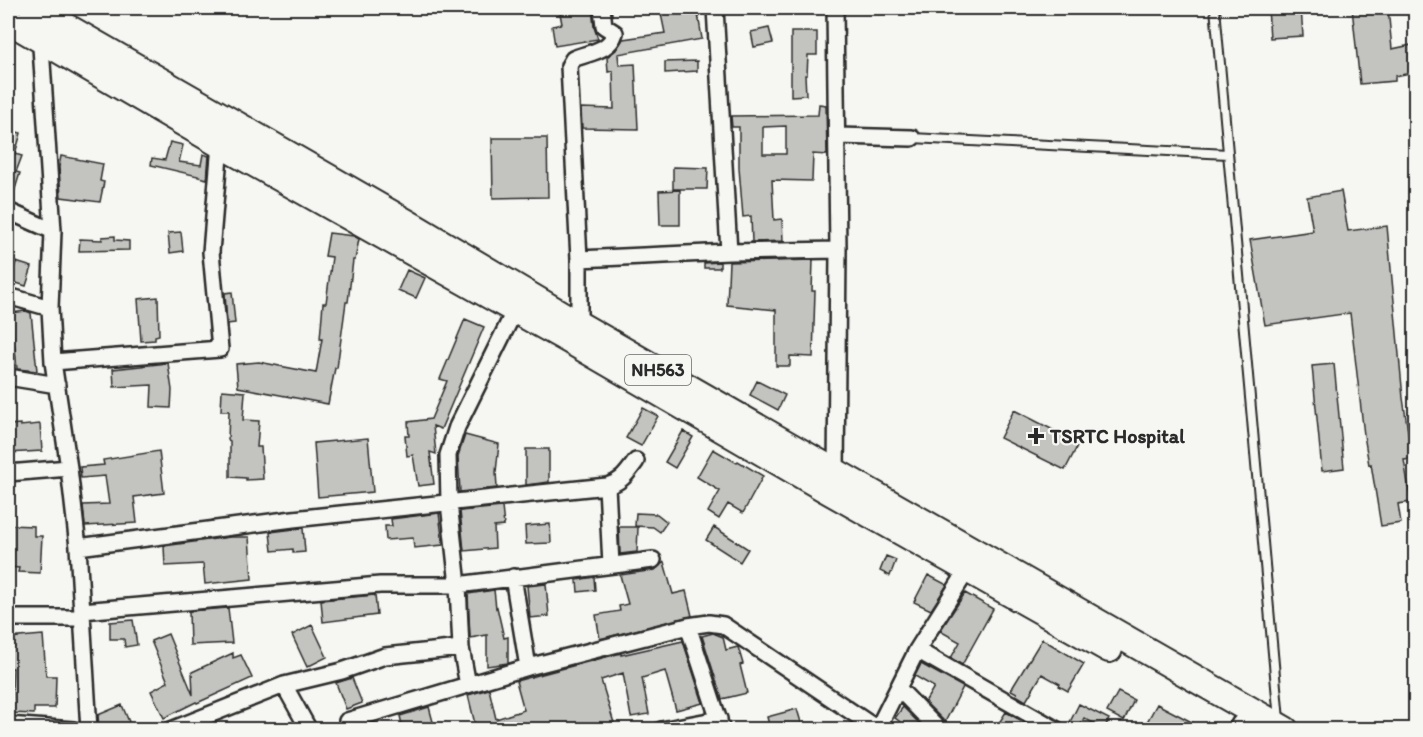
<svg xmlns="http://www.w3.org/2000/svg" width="1423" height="737" font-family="Itim,sans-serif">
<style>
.building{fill:#c3c3c0;stroke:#2b2b2b;stroke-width:1.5;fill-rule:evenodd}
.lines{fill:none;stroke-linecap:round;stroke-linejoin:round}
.service-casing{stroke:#2b2b2b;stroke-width:12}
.minor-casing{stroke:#2b2b2b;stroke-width:20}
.trunk-casing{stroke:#2b2b2b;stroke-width:30}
.service{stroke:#f6f6f2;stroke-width:8}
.minor{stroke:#f6f6f2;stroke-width:15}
.trunk{stroke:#f6f6f2;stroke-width:26}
.poi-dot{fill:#2b2b2b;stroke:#f6f6f2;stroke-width:2}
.labels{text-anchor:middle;stroke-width:4.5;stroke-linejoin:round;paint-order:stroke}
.shield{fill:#f6f6f2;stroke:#686867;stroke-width:1.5}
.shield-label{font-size:18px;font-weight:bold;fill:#2b2b2b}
.poi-label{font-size:20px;font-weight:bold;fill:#2b2b2b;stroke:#f6f6f2;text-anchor:start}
</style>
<rect width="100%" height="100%" fill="#f6f6f2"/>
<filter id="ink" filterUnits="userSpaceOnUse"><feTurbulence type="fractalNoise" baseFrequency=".0167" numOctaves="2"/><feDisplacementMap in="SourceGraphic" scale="12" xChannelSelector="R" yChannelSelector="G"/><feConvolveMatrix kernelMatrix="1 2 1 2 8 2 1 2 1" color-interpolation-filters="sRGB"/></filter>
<g filter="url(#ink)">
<!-- building -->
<path class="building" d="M559,8H592L594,27L598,39L555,46L552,26L562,24Z
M668,8H697L702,39L618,54L619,65L635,64L638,129L582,128L581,108L614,109L613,71L608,72L607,57L616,50L623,39L665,33L660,9Z
M1268,8H1301L1303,36L1270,38Z
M1352,8H1388L1392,49L1416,44V72L1395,76V81L1360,84Z
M769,28L773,43L754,47L751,32Z
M791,32H817V55H808L807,75H805L806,95L791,96Z
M697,61V71L665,73V62Z
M819,104L826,105L827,155L813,154L812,181L772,180L774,220L782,219L783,241L752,242L751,216L743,217L739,168V127H732L731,116L818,115ZM786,126V154H763V127Z
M8,130L21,133L15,154L22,156L16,172L20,173L11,202L8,201Z
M492,138H547L548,197L493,198Z
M170,142L183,145L179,162L201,165L203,154L209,156L207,179L198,177V176L151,165L152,158L165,160Z
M61,156L103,164L100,181L104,182L100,202L61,197L59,167Z
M673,167L708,168L707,189H673Z
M680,190V225H660L659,191Z
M1341,191L1348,231L1387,226L1403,398L1412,459L1404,460L1411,502L1398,504L1401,523L1381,526L1371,464L1369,465L1364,435L1350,313L1265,325L1250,240L1313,231L1307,197Z
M181,232L183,251L170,253L168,233Z
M329,233L354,236L359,239L355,260H353L348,302H346L337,368H335L328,404L238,387L236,364L259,362L316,373L322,339H320L323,303H326L332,257L325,256Z
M115,236V240L129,241V250L79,251L80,239L102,240V237Z
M813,260L812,291H815L813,357L790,356V366H776V310L727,305L729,262Z
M16,262L32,267L26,286L10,281Z
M720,262V268H704V263Z
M407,270L425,278L416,298L398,290Z
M232,292L235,323L227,324L225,293Z
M158,297L159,335L155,336V340L141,341L138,299Z
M26,311L31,313L37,371L17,369L11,313Z
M465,319L484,327L441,429L433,426L436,454L430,452L434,484L418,486L413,455L407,456L405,436H409L408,422L431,419L447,381L440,379Z
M168,363L172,390L171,408L151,407L152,385L114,387L113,369Z
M1334,364L1344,468L1322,471L1312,366Z
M757,381L785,395L778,410L750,395Z
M222,390L245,392L243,420L259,421L257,447H261L263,479L246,480V478L230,477V441L228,440L229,411H221Z
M643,408L658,416L641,446L626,438Z
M1014,410L1079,443L1065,470L1000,438Z
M20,424V426L40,424L42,451L8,453V425Z
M683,431L693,437L675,468L665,462Z
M465,435L499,444L496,472L497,488L460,492L458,456Z
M368,438L373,492L318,497L314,443Z
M526,449H549V482L526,485Z
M713,449L737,463L738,461L763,476L743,513L728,504L719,519L708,512L720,491L697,477Z
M159,451L164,493L134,497L137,523L85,526L83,505L109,504L105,476L81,478L80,467L104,465L103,460Z
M502,507L504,526L494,527L495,548L464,551L460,511Z
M439,513L443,545L414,548L413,538L386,540L385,526H392L391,519Z
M636,513L657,514L667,522L660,532L653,527L635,526Z
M550,524L551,543L526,544L525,526Z
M8,525L34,526V536H42L40,573L18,572L19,568L8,567Z
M619,527H638L637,552L620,554Z
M714,527L748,549L740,562L706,540Z
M303,528L305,552L293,553V549L272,551L270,532Z
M230,537H249L252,579L205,584L203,564L165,566L164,546Z
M886,556L896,560L890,576L880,571Z
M664,562L673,594L686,591L692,616L600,639L596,615L620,611L619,606L628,604L620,575L655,570Z
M928,575L947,585L931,610L914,602Z
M594,577L595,590L578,592L577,580Z
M546,584L549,616L530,618L527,586Z
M494,590L496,608L497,607L504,638L508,637V663L487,666V635L470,638L468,594Z
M965,593L993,609L962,665L951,658L960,642L940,631Z
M375,595L377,615L323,622L321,600Z
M228,608L232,643L190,645L189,611Z
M133,620L137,645L125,647L124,639H110V622Z
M312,625L327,657L307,667L292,635Z
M713,633L723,637L726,650L738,647L743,664L740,665L747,693L722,699L702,636Z
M168,634L193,695L192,672L233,653V658L241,655L252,678L197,703L196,702L164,718L151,691L168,682L151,641Z
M43,635L46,676H56L55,708H34V714L11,713L13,668H8V638Z
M1042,639L1084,664L1068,691L1059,686L1060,684L1042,674L1026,701L1016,695L1017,693L1011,690Z
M683,641L703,703L676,710L665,671L642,678L649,714L631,717L623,673L601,680L614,723L592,729H469V726L475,724L468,695L489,689L496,719L524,710L516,681L621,653V655Z
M921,664L963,687L945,722L925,702L934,687L915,676Z
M352,678L362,703L346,709L336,683Z
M1118,692L1134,700L1124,721L1107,712Z
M1079,704L1109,719L1104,729L1084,718L1079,727L1070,722Z
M1157,704L1184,718L1205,729H1143Z
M122,705L132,729H99L98,715Z
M429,707L435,729H403L400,716Z
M903,707L923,727L921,729H910L895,718Z
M797,709L803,729H770L767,717Z
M1006,712L1036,729H995Z"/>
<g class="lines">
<defs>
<path id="service" d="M1215,8L1279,720
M912,138L1228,154"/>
<path id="minor" d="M715,8L729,252
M835,8L838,250L836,473
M42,37L41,47L53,231L50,308L53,362L69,468L78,547L89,730
M838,136L912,138
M8,211L53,231
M579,259L729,252L838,250
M8,296L50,308
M579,325V259L569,66L573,59C589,52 609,52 615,33L604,26L602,8
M53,362L220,349L211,252L220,144
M8,377L57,385
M8,473L69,468
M607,486L611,565
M78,547L293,519L607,486C622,482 627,473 636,461
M513,577L528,667
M82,611L380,585H458L653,560
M8,618H82
M688,626L722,730
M461,648L468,685
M917,650L1057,730
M284,685L309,730
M898,688L939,730
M347,721L528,667L688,626L709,623L723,625L877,729
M8,725L74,730
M171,730L284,685L342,671L385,656L461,648L458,585L449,503L448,455L457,427L515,310
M661,730L719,719
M877,730L917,650L968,569
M1236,730L1240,723"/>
<path id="trunk" d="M33,8L416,228L579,325L1285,730
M8,20L220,144L569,340L824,488L1109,649"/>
</defs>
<!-- service casing -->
<use href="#service" class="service-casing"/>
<!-- minor casing -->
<use href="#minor" class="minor-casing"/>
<!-- trunk casing -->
<use href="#trunk" class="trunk-casing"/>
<!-- service -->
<use href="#service" class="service"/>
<!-- minor -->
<use href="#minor" class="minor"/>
<!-- trunk -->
<use href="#trunk" class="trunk"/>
</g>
</g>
<!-- markers -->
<path class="poi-dot" d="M1033 427h6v6h6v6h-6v6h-6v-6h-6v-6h6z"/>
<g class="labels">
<!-- shield labels -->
<rect class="shield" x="625" y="355" width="66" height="30" rx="4.5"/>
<g class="shield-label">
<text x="658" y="376">NH563</text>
</g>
<!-- poi labels -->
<g class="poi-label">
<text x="1050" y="443">TSRTC Hospital</text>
</g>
</g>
<!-- margin -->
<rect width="1423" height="737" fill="none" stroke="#f6f6f2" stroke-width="30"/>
<rect x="15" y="15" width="1393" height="707" fill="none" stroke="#2b2b2b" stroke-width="2" filter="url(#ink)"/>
</svg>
